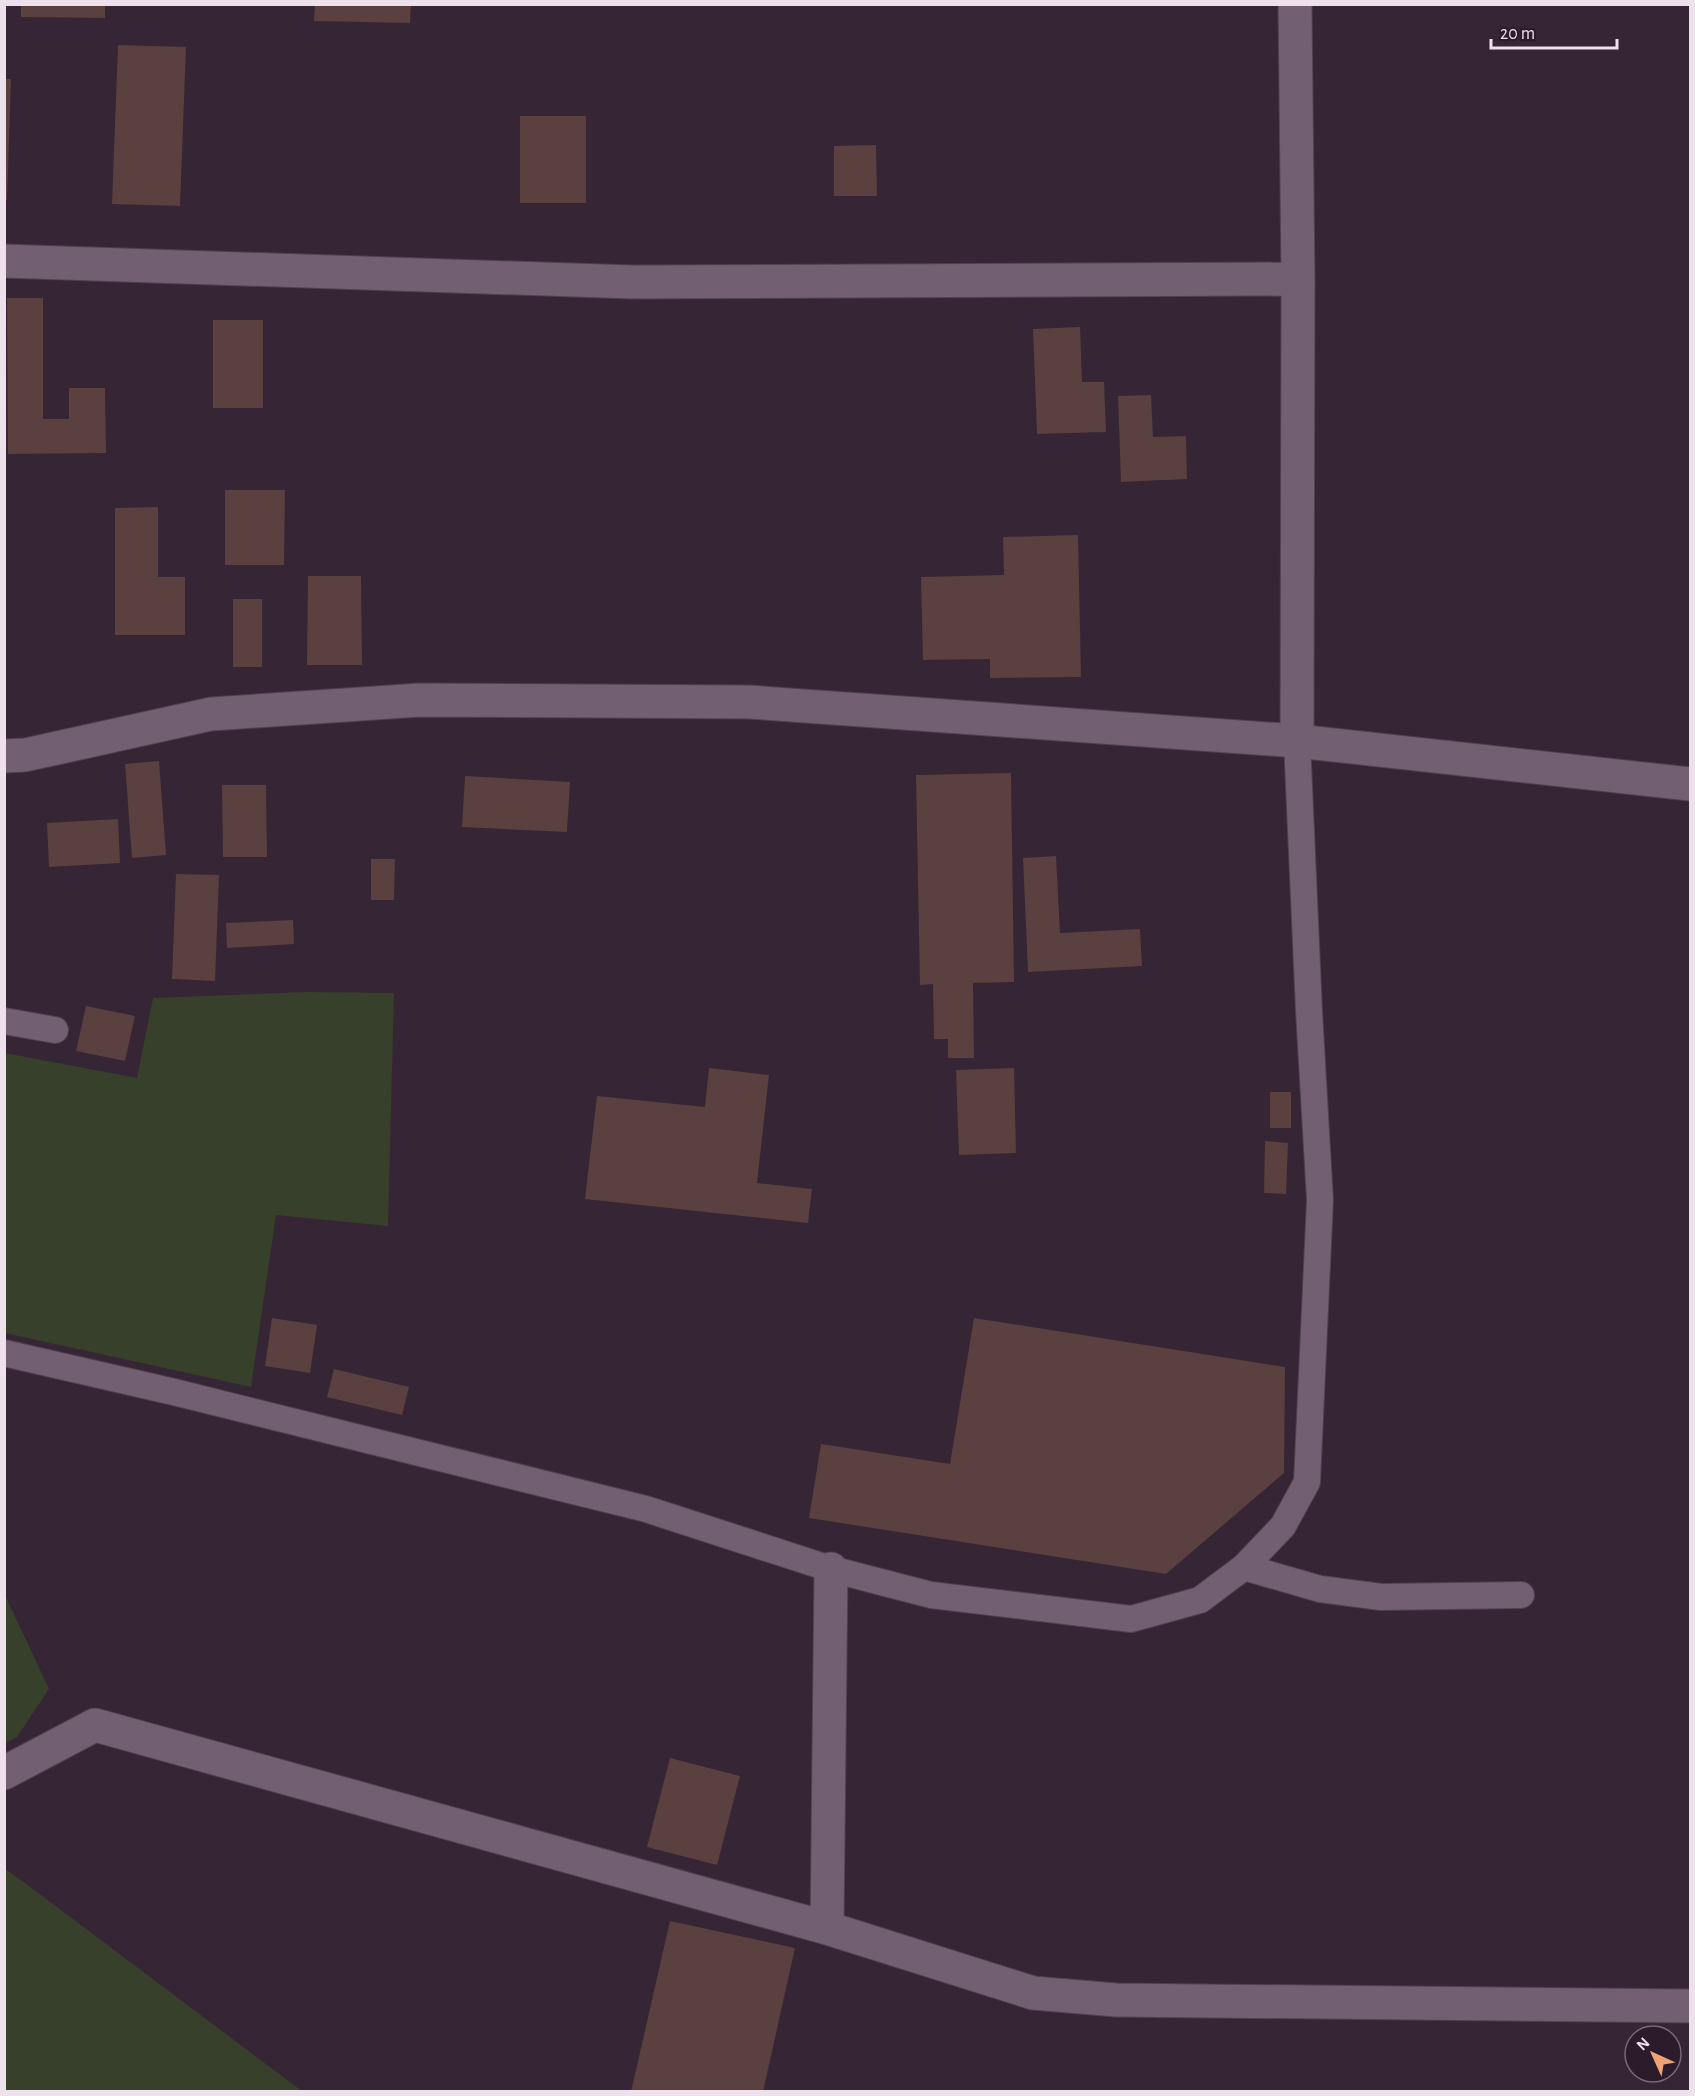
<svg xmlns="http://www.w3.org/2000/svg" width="1695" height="2096" font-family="'Alegreya Sans',sans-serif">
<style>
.green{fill:#36402b}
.building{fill:#5a403e}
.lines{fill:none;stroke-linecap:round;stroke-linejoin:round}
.service-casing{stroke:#4f414e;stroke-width:28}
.minor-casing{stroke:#4f414e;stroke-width:35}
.service{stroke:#725f71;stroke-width:26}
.minor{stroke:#725f71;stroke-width:33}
</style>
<rect width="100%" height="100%" fill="#362535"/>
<!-- green -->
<path class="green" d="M308,992L394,993L388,1226L276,1215L251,1387L5,1333V1053L137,1078L153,998Z
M5,1595L49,1689L17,1737L5,1743Z
M5,1869L25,1883L302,2091H5Z"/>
<!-- building -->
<path class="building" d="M21,4H105V18L21,17Z
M315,4H411L410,23L314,21Z
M118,45L186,47L180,206L112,204Z
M4,79H11L7,200H4Z
M520,116H586V203H520Z
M876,145L877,196H834V146Z
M7,298H43V419H69V388H105L106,453L8,454Z
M213,320H263V408H213Z
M1080,327L1082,382H1104L1106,432L1037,434L1033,329Z
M1151,395L1153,437L1186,436L1187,479L1121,482L1118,396Z
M225,490H285L284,565H225Z
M158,507V577H185V635H115V508Z
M1078,535L1081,677L990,678V659L923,660L921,577L1004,575L1003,537Z
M308,576H361L362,665H307Z
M233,599H262V667H233Z
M159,761L166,855L132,858L125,764Z
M1011,773L1014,982L973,983L974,1058H948V1039H934L933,984L920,985L916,775Z
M465,776L570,782L567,832L462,827Z
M222,785H266L267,857H223Z
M118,819L120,863L49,867L47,823Z
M1056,856L1060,933L1140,929L1142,966L1028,972L1023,858Z
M371,859H395L394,900H371Z
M176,874L219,875L215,981L172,979Z
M293,920L294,944L227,948L226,923Z
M86,1006L135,1016L125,1061L76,1051Z
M709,1068L769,1075L757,1183L812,1189L808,1223L585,1199L597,1096L705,1107Z
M1014,1068L1016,1153L959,1155L956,1070Z
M1270,1092H1291V1128H1270Z
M1265,1141L1288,1143L1286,1194L1264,1193Z
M272,1318L317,1325L310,1373L265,1366Z
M974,1318L1285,1367L1284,1473L1166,1574L809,1518L821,1444L950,1464Z
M334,1369L409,1387L402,1415L327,1397Z
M670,1758L740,1776L717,1865L647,1847Z
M670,1921L795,1948L763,2092H631Z"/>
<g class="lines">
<defs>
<path id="service" d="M4,1021L55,1030
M4,1353L174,1392L646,1509L831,1569L931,1595L1131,1619L1200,1600L1244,1567L1283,1526L1307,1482L1320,1200L1309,1011L1297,741
M1244,1567L1320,1589L1381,1597L1521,1595"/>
<path id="minor" d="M4,261L632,282L1298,279L1295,4
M1297,741L1690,784
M4,756L25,755L211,714L420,700L749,702L1297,741L1298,279
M4,1773L95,1725L827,1928L1033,1993L1116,2000L1690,2006
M827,1928L831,1569"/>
</defs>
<!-- service casing -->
<use href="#service" class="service-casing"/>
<!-- minor casing -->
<use href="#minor" class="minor-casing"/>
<!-- service -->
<use href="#service" class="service"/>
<!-- minor -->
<use href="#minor" class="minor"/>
</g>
<!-- border -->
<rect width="1695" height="2096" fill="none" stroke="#ede1ec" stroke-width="12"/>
<!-- north arrow -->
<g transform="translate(1653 2054) rotate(315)"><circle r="28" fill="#2b1b2b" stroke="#796a78" stroke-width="1.5"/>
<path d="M0-4.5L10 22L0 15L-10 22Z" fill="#efa376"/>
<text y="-9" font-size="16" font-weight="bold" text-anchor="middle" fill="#ede1ec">N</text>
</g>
<!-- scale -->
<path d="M1491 39v9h126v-9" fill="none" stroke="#ede1ec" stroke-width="3"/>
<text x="1500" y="39" font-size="18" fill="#ede1ec" stroke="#2b1b2b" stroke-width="4.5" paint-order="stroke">20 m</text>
</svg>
